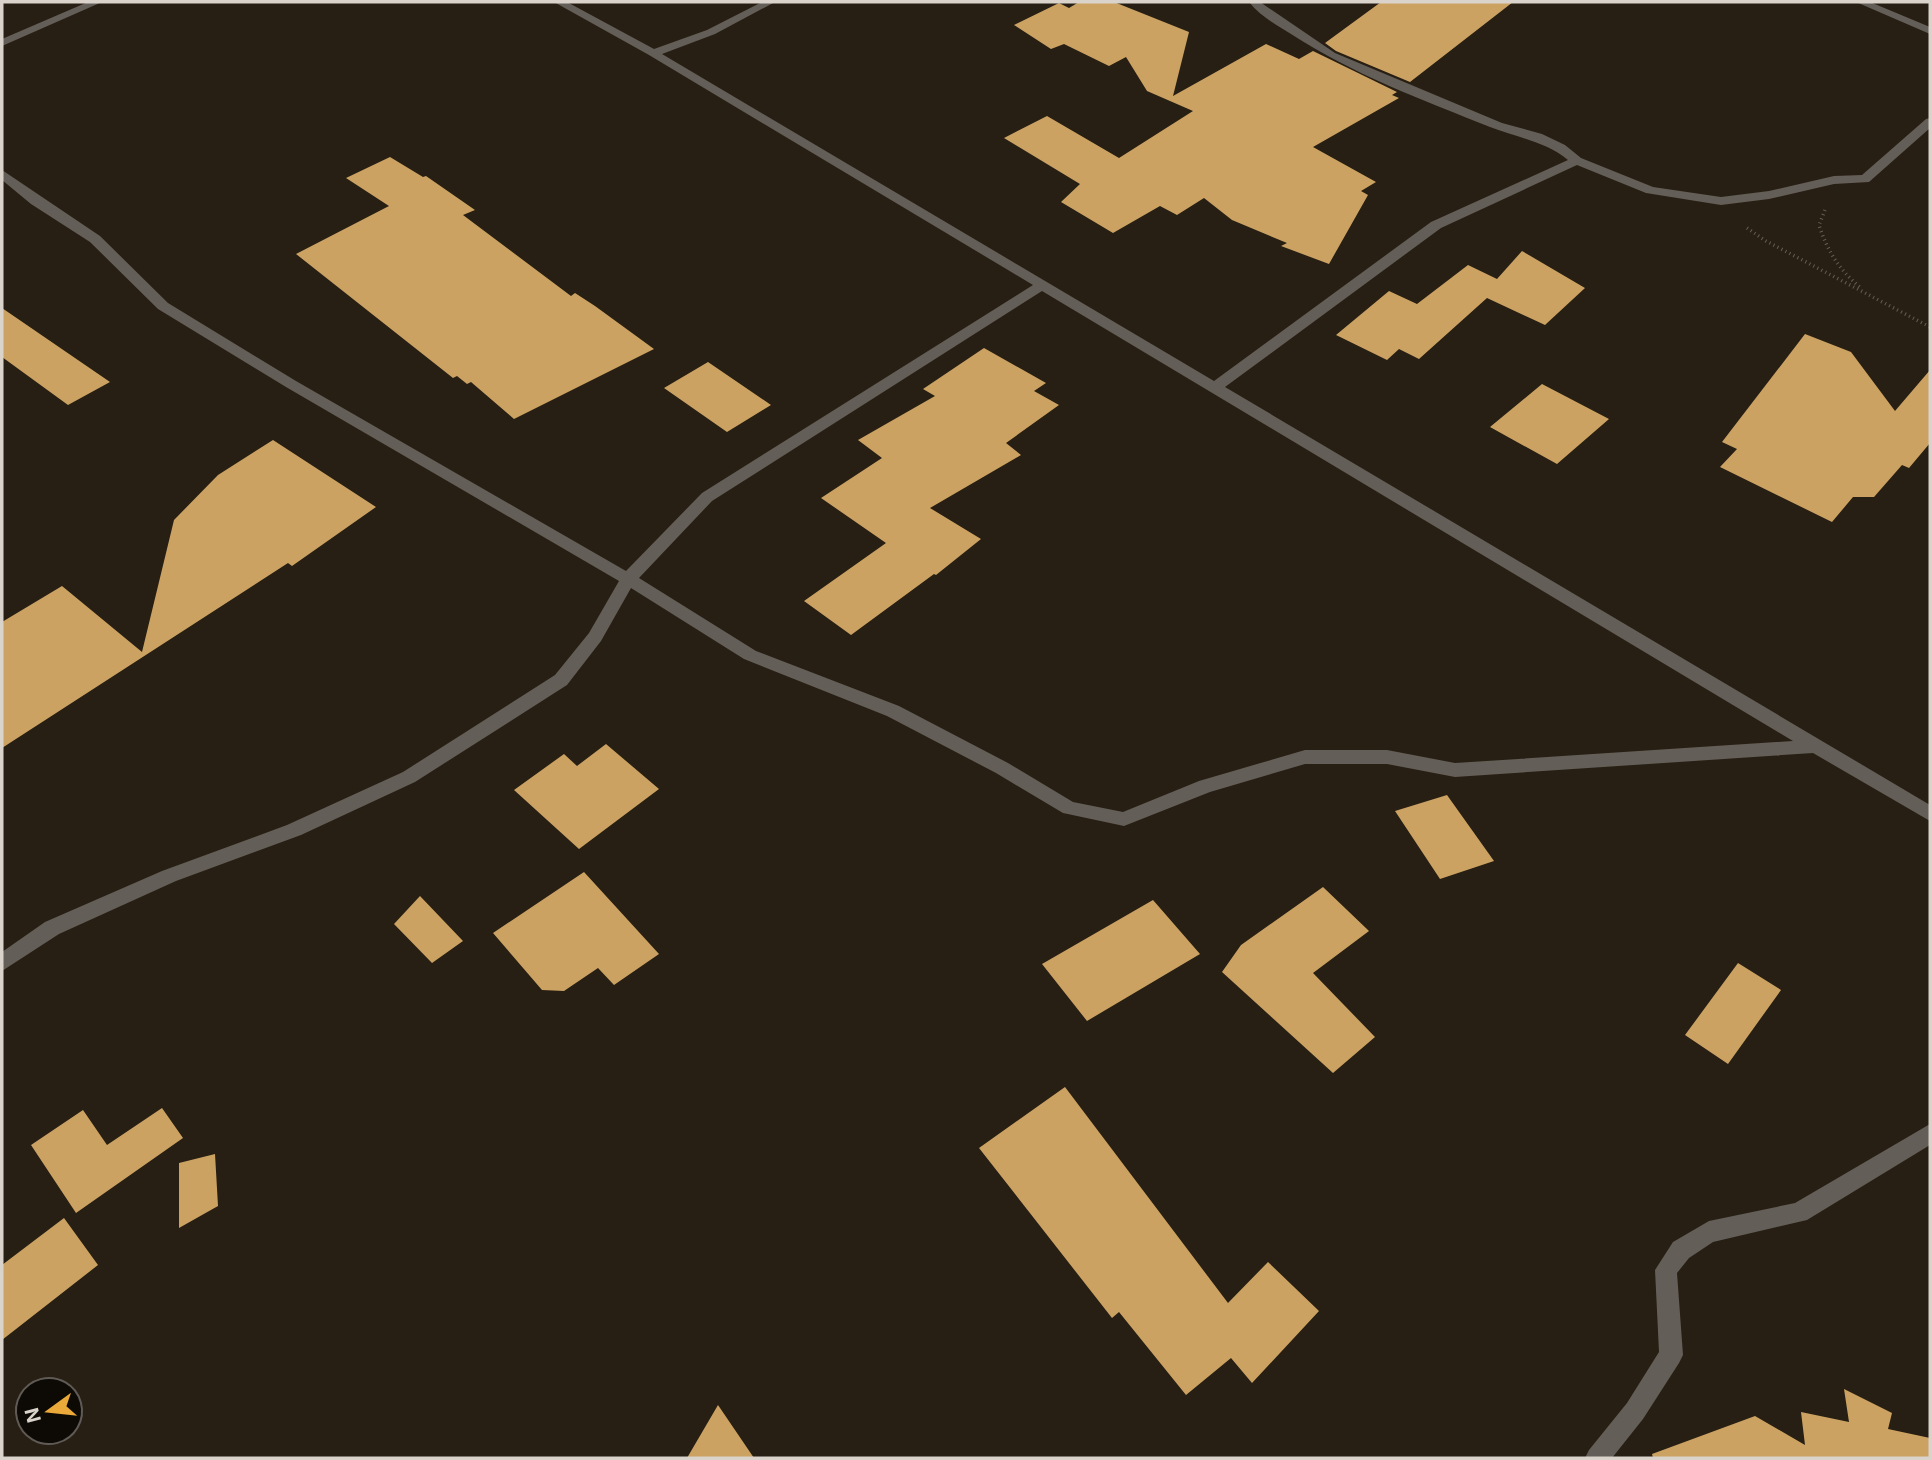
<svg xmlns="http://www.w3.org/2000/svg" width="1932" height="1460" font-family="Inter,sans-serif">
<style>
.building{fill:#cca263}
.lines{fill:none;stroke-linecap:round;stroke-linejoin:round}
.path{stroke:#655e53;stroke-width:3.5;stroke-dasharray:1 3.5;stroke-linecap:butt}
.minor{fill:#635e58;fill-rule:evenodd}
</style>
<rect width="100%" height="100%" fill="#271f13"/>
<!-- building -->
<path class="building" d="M1079,2H1114L1189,32L1173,96L1266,44L1299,59L1313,51L1397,92L1392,95L1399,98L1313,147L1376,182L1361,191L1368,195L1329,264L1281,246L1287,243L1232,220L1204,198L1177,215L1160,206L1113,233L1061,202L1080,184L1004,138L1047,116L1119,158L1193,111L1147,91L1126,57L1109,66L1064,44L1051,49L1014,25L1059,3L1069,8Z
M1381,2H1513L1410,82L1336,51L1325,43Z
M390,157L423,177L426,176L475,210L463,215L571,296L575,293L595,306L654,349L514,419L471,382L467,384L457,376L453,378L296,254L389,206L346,178Z
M1522,251L1585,288L1545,325L1487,298L1419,359L1399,349L1387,360L1336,335L1389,291L1417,304L1468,265L1497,279Z
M2,308L110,382L68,405L2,357Z
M1805,334L1851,352L1895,411L1930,370V443L1909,468L1902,465L1874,497H1853L1832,522L1720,467L1737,449L1722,442Z
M984,348L1046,383L1034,391L1059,405L1006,443L1021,455L930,508L981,539L936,575L934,574L851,635L804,601L886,543L821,498L882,458L858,440L935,396L923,389Z
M708,362L771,405L727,432L664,388Z
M1542,384L1609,419L1557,464L1490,427Z
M273,440L376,507L292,566L288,563L2,748V622L62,586L142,652L174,520L218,475Z
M606,744L659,789L579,849L514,790L564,754L577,766Z
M1447,795L1494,861L1440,879L1395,811Z
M584,872L659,954L614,985L598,968L564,991L542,990L493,933Z
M1323,887L1369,931L1313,973L1375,1037L1333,1073L1222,972L1241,945Z
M420,896L463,941L432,963L394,924Z
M1153,900L1200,954L1087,1021L1042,964Z
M1738,963L1781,990L1728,1064L1685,1035Z
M1065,1087L1228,1303L1268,1262L1319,1311L1252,1383L1231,1358L1186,1395L1119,1312L1112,1318L979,1148Z
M162,1108L183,1138L76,1213L31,1145L83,1110L107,1145Z
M215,1154L218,1206L179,1228V1163Z
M64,1218L98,1265L2,1340V1265Z
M1844,1389L1892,1413L1888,1429L1930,1438V1458H1653L1652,1454L1755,1416L1805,1445L1801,1412L1849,1422Z
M718,1405L754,1458H687Z"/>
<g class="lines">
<!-- path -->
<path class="path" d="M1825,210L1819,225C1827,250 1839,270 1860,287
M1747,228L1766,241L1930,327"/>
<!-- minor -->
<path class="minor" d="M88,2H102L2,46V39Z
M554,2H567L654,49L707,30L762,2H775L715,34L662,54L1214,381L1431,222L1568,160C1545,141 1518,138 1490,127C1423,100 1352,74 1291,34C1276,25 1259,15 1249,2H1260L1335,53L1502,123L1542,134L1565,145L1581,158L1653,187L1721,197L1769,191L1834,176L1862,175L1926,119L1930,118V128L1869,182L1834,184L1769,199L1721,205L1646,193L1577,165L1441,228L1225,387L1930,805V821L1813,753L1455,777L1387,764H1305L1210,792L1124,826L1063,813L996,773L887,716L744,659L631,588L601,641L567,685L415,782L301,835L176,881L59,934L2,971V952L45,922L162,871L287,825L403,772L555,675L589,633L619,581L286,387L158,309L90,242L31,204L2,180V170L100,236L168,303L296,381L626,571L702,493L1033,285L649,55ZM1042,291L1793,741L1455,763L1387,750H1305L1199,781L1123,812L1073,802L1008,763L899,706L756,651L639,578L712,501Z
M1856,2H1870L1930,27V34Z
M1930,1124V1145L1807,1220L1713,1242L1689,1258L1677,1273L1683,1355L1679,1363L1643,1419L1612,1458H1585L1589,1450L1627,1403L1659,1352L1655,1270L1673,1242L1709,1221L1795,1203Z"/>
</g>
<!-- border -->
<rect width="1932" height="1460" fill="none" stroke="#d9d3cc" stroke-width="7"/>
<!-- north arrow -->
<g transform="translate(49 1411) rotate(255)"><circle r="33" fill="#0d0a05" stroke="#5f5a55" stroke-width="2"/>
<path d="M0-5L12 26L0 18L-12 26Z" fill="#eba93a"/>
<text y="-10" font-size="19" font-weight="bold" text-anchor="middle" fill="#d9d3cc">N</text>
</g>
</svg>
